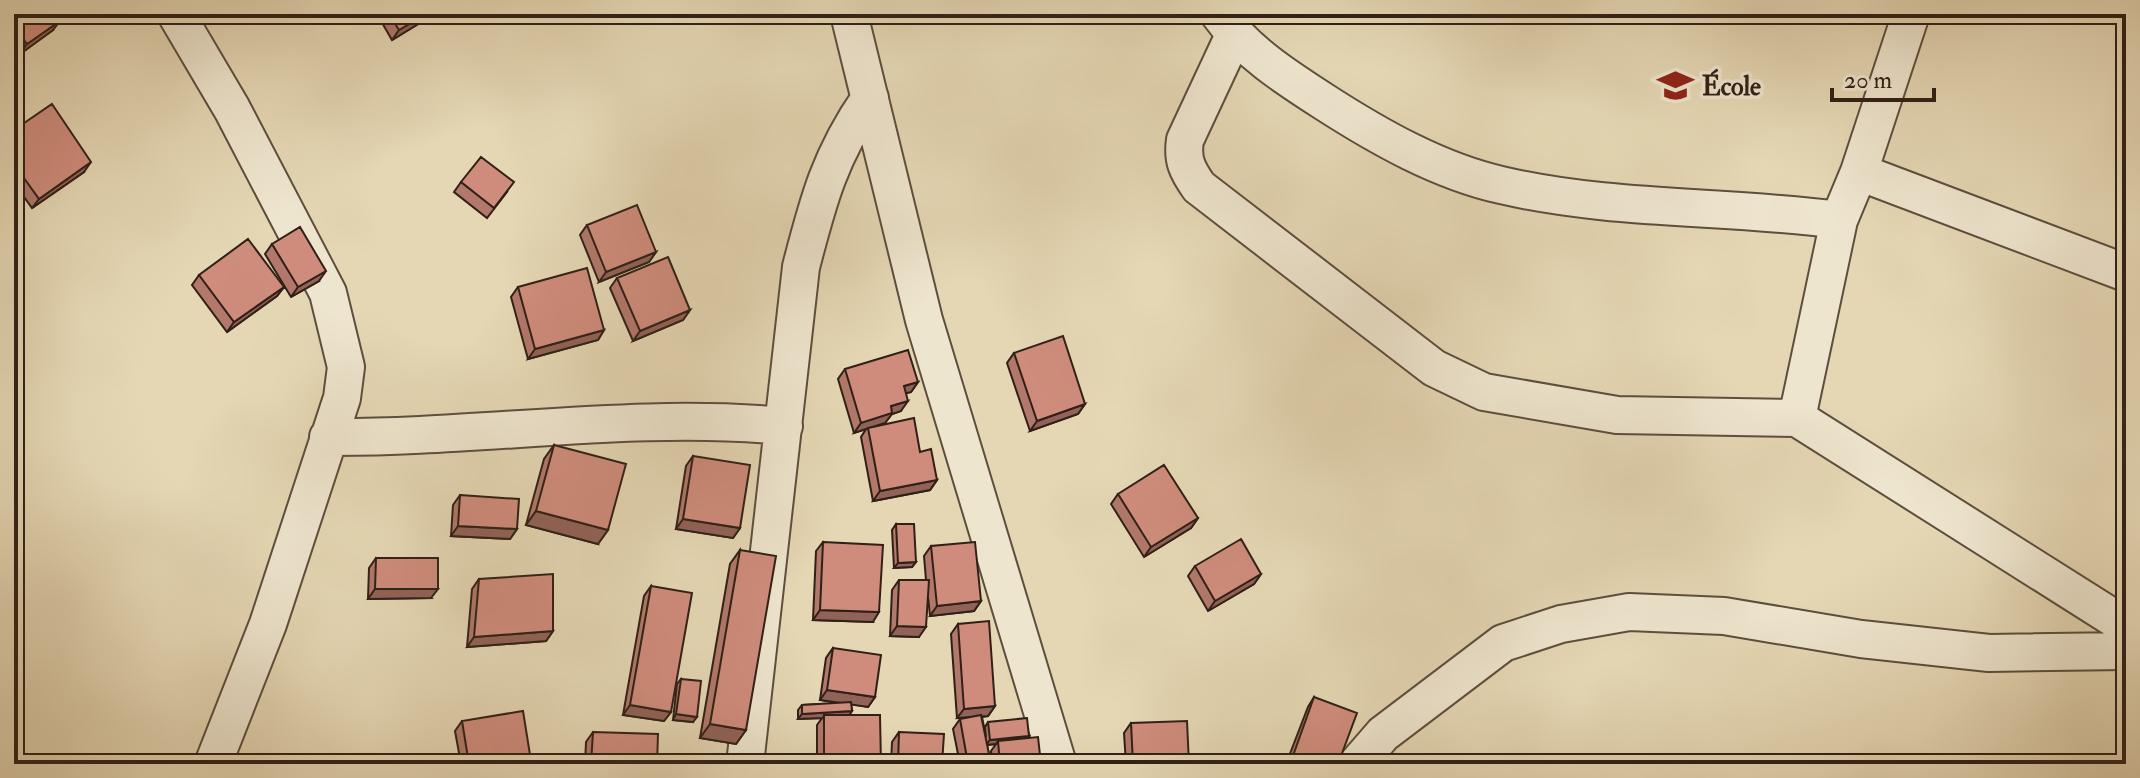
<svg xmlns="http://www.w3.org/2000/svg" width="2140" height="778" font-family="'IM FELL Double Pica',serif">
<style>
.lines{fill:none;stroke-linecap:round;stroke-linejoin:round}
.minor-casing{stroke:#5d4e3e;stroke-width:40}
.minor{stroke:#eee5ce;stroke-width:36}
.wall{fill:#b2786b;stroke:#302017;stroke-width:2}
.shaded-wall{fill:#916257;stroke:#302017;stroke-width:2}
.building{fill:#cf8c7c;stroke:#302017;stroke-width:2}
.labels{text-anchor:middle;stroke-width:7;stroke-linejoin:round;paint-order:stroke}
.poi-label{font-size:26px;font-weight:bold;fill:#302017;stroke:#eee5ce;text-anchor:start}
</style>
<rect width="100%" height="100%" fill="#e5d7b4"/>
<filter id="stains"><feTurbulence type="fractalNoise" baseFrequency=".0025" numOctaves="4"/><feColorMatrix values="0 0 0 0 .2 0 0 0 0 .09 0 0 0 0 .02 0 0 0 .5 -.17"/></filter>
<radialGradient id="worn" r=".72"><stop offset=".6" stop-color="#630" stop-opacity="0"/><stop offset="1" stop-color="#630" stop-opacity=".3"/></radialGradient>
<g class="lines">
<defs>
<path id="minor" d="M176,14L232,109L328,293L346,367L342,398L268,624L213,764
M849,14L924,320L1058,764
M1219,14C1246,52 1287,78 1326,103C1379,137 1439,171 1501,185C1612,211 1727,205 1839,220
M1911,14L1859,172L1839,220L1797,418L2126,626
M1234,35L1185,140C1182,160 1187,170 1199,187L1434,368L1484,392L1617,415L1797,418
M1859,172L2126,273
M328,437C480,438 632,412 784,426
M745,764L801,267C818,201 830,155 870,98
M1357,764L1383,734L1503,643L1561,624L1629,612L1724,616L1861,639L1989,653L2126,651"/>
</defs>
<!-- minor casing -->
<use href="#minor" class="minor-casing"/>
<!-- minor -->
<use href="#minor" class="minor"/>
</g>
<!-- wall -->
<path class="wall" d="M14,14L53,30L20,54L14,45Z
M377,14H432L428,18L392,40Z
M14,130L84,172L32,208L14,183Z
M461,182L507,192L487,218L454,192Z
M587,225L656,252L649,262L599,282L580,235Z
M272,244L319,281L291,297L265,254Z
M199,275L284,287L277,296L227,332L192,285Z
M617,278L690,310L683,320L633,341L610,288Z
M518,287L604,330L598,340L528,359L511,297Z
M1014,353L1085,404L1078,414L1030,431L1007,363Z
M845,369L918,382L911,392L906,393L901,411L892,414L885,423L879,425L920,452L937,480L930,490L873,501L861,437L866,429L854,433L838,379Z
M554,445L598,544L526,525L544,459Z
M693,456L740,528L733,538L676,529L686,466Z
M1118,494L1198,518L1191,528L1144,557L1111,504Z
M460,495L517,529L510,539L451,536L453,505Z
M896,524L916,562L912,567L894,568L892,530Z
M823,542L873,622L813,620L816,551Z
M931,546L981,601L974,611L930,616L928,597L919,637L890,636L892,590L899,580H926L924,556Z
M740,550L746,730L736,744L700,738L730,564Z
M376,558L431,598L368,599L369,568Z
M1195,566L1261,574L1254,584L1208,611L1188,576Z
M479,579L553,631L546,641L467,647L472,589Z
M651,586L671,712L664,721L623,715L644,596Z
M958,624L995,706L988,716L982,717L986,737L985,727L988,722L1029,736L1027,738L1041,764H992L991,751L996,744L987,745L991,764H960L953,729L960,719L970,718H957L951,634Z
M833,648L875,697L868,707L851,704L852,711L849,715L881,764H817V725L822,718L798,719V710L802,705L841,703L820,700L826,658Z
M681,679L693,722L673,720L677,684Z
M1314,697L1338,764H1286L1308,707Z
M462,721L531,761L529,764H461L455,731Z
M1131,723L1189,764H1126L1124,733Z
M593,732L657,764H585L586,742Z
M899,732L942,764H891L892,742Z"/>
<!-- shaded-wall -->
<path class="shaded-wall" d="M426,14H432L428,18L392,40L399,30Z
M60,21L53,30L20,54L27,44Z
M91,162L84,172L32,208L39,199Z
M656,252L649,262L599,282L606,272Z
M326,271L319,281L291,297L298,287Z
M284,287L277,296L227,332L234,322Z
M690,310L683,320L633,341L640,331Z
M604,330L598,340L528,359L535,349Z
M918,382L911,392L897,396L904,386Z
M908,401L901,411L892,414L885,423L854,433L861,423L891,406Z
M1085,404L1078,414L1030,431L1037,421Z
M937,480L930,490L873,501L880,491Z
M536,511L608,530L598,544L526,525Z
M1198,518L1191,528L1144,557L1151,547Z
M683,519L740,528L733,538L676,529Z
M458,526L517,529L510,539L451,536Z
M916,562L912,567L894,568L898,563Z
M1261,574L1254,584L1208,611L1215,601Z
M375,589H438L431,598L368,599Z
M981,601L974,611L930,616L937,606Z
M820,610L879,612L873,622L813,620Z
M897,626L926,627L919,637L890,636Z
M553,631L546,641L467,647L474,637Z
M827,690L875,697L868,707L820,700Z
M630,705L671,712L664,721L623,715Z
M995,706L988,716L957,718L964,709Z
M852,711L848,717L824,715L823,718L798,719L802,714Z
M676,714L697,717L693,722L673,720Z
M710,724L746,730L736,744L700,738Z
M1029,736L1025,741H998L996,744L986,745L990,740Z"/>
<!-- building -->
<path class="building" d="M14,14H55L60,21L27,44L14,26Z
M389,14H426L399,30Z
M52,104L91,162L39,199L14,164V130Z
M481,157L514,182L494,208L461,182Z
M637,205L656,252L606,272L587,225Z
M300,227L326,271L298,287L272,244Z
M248,239L284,287L234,322L199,275Z
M668,257L690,310L640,331L617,278Z
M587,268L604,330L535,349L518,287Z
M1063,336L1085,404L1037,421L1014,353Z
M908,350L918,382L904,386L908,401L891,406L892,413L861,423L845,369Z
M914,418L920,452L931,449L937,480L880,491L868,428Z
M554,445L626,464L608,530L536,511Z
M693,456L750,465L740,528L683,519Z
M1164,465L1198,518L1151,547L1118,494Z
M460,495L519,499L517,529L458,526Z
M896,524H914L916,562L898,563Z
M1241,539L1261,574L1215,601L1195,566Z
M823,542L883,545L879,612L820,610Z
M975,542L981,601L937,606L931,546Z
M740,550L776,556L746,730L710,724Z
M376,558H438V589H375Z
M553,574V631L474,637L479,579Z
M899,580H929L926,627L897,626Z
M651,586L692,593L671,712L630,705Z
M989,621L995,706L964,709L958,624Z
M833,648L881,655L875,697L827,690Z
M681,679L701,681L697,717L676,714Z
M1314,697L1357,713L1338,764H1290Z
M851,702L852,711L802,714V705Z
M523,711L531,761L513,764H469L462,721Z
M824,715H880L881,764H824Z
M981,715L991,764H968L960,719Z
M1027,718L1029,736L990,740L988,722Z
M1187,721L1189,764H1133L1131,723Z
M593,732L658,734L657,764H591Z
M899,732L944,734L942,764H898Z
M1038,737L1041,764H1000L998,741Z"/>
<!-- icons -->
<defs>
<symbol id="school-bare" viewBox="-9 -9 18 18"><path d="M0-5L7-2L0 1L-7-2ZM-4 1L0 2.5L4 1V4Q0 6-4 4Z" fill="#8f2418" stroke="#eee5ce" stroke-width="2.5" paint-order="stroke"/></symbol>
</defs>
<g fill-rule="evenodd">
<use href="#school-bare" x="1650" y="60" width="51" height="51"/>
</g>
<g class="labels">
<!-- poi labels -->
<g class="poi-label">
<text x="1702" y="95">École</text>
</g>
</g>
<!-- margin -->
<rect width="2140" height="778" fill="none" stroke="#e5d7b4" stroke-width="48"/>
<rect x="16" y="16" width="2108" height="746" fill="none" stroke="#302017" stroke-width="4"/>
<rect x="24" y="24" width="2092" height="730" fill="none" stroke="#302017" stroke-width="2"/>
<!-- scale -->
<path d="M1832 88v12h102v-12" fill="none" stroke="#302017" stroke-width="4"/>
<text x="1844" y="88" font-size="24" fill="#302017" stroke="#eee5ce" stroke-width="6" paint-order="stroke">20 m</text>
<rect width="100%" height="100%" filter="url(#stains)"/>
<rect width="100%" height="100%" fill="url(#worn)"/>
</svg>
